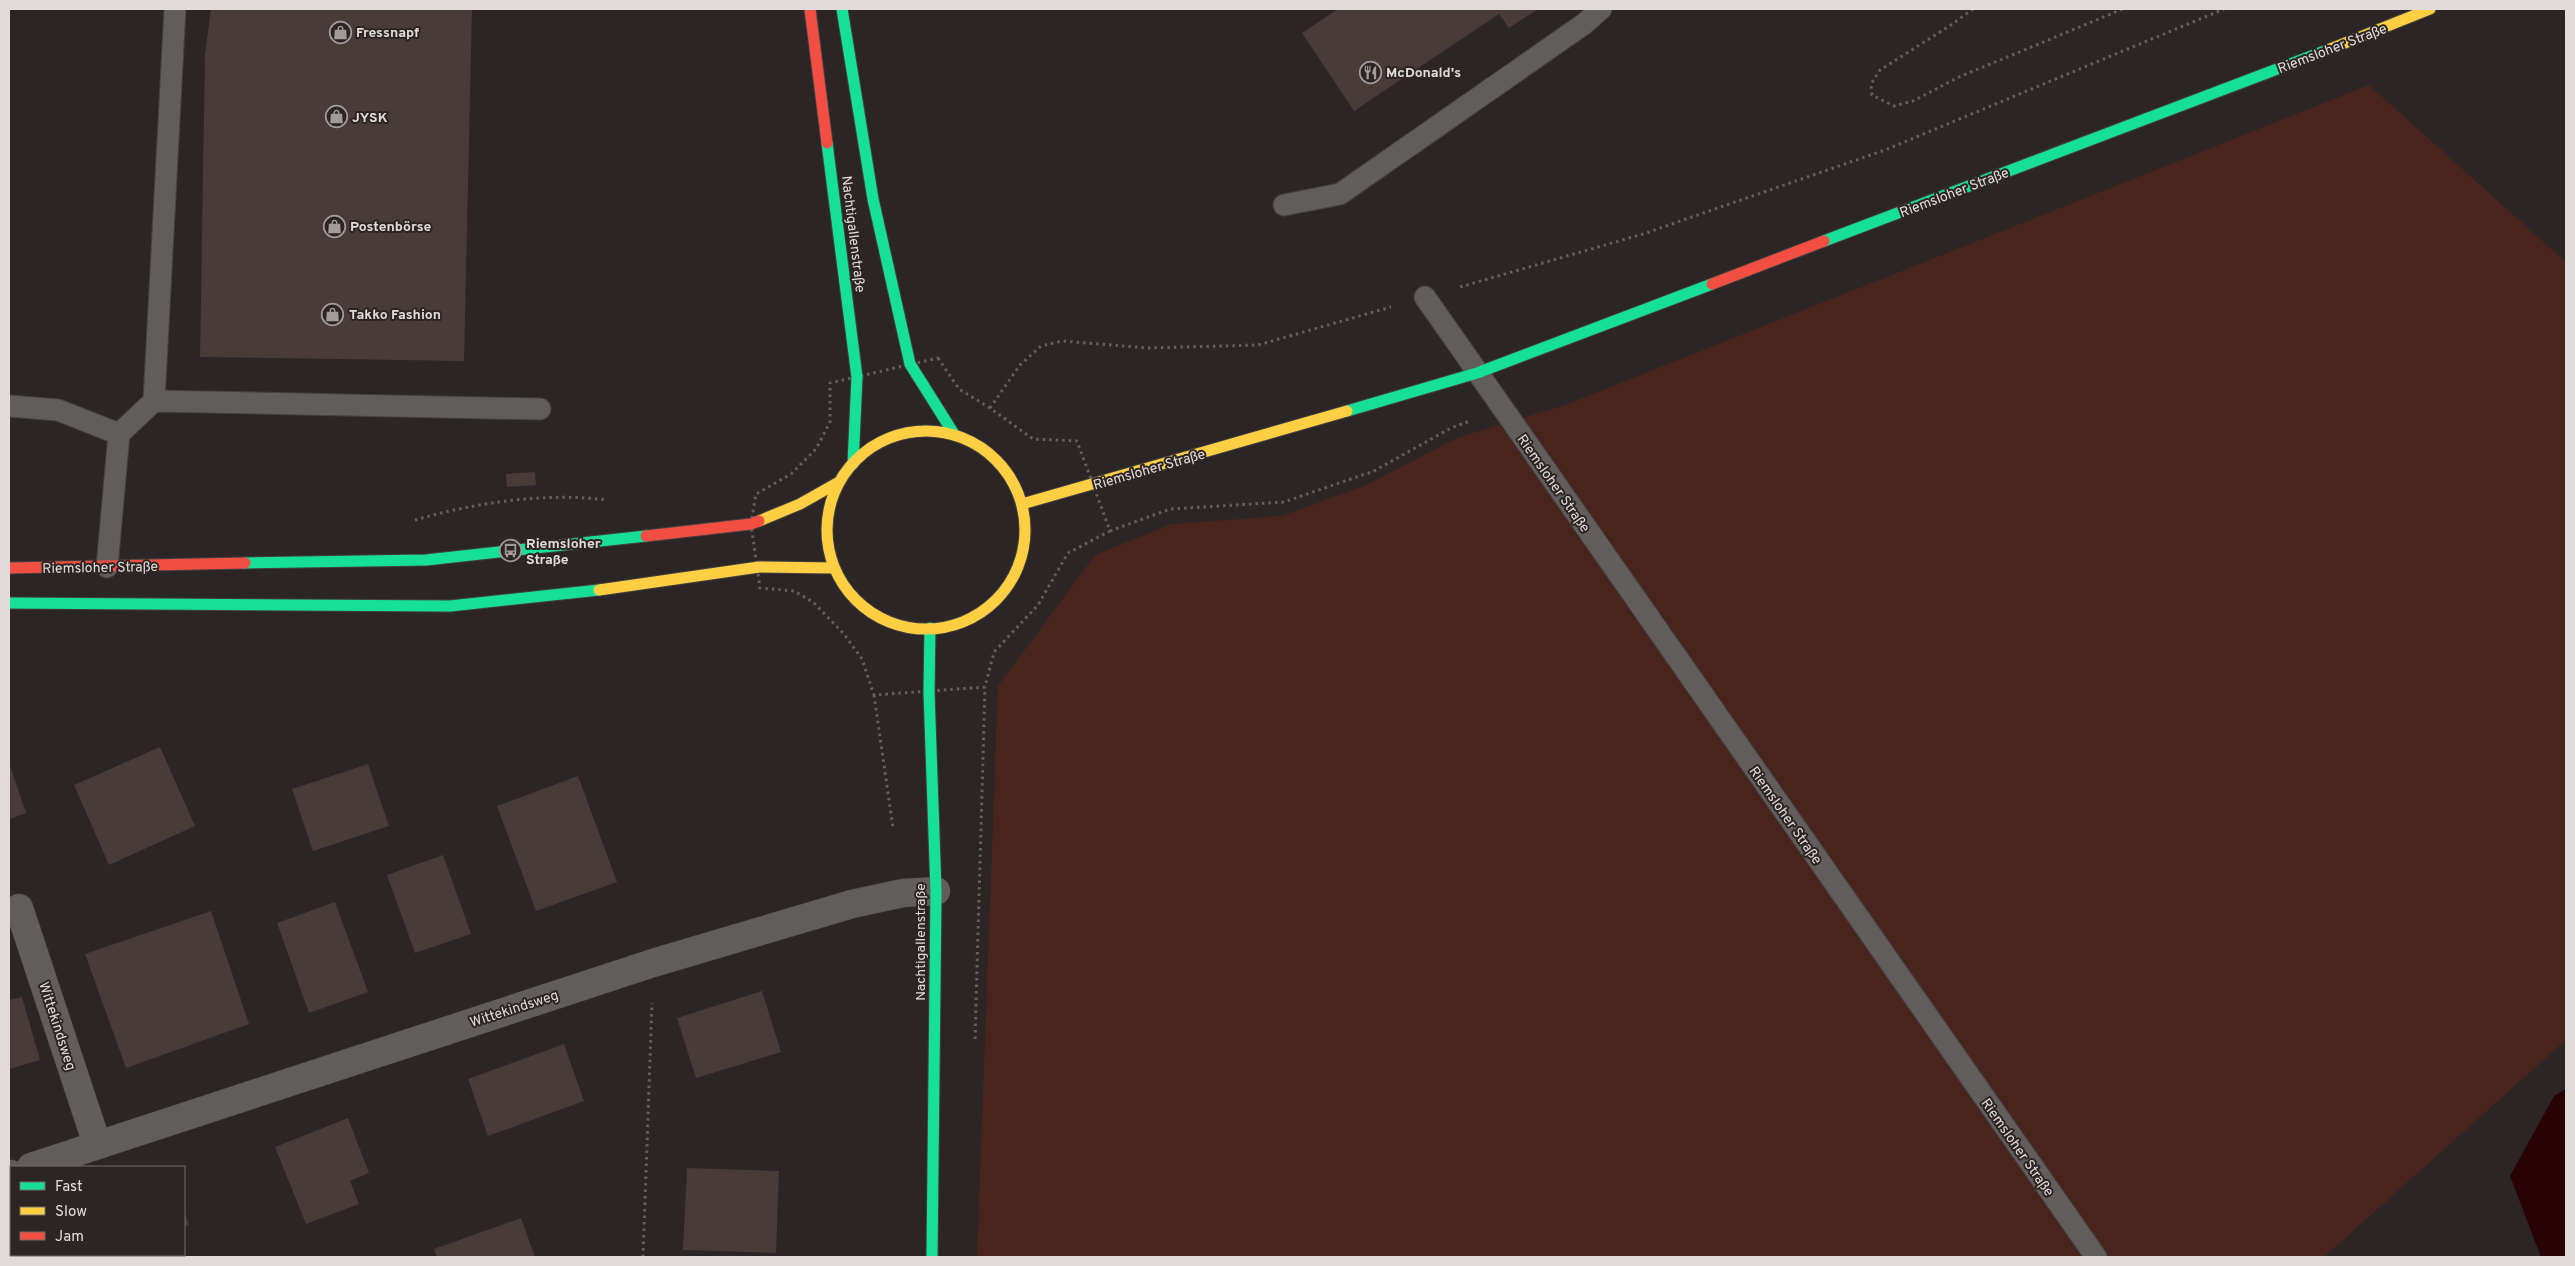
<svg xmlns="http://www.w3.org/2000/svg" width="2575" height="1266" font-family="Overpass,sans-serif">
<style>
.green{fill:#48241c}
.water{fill:#290303}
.building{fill:#483b38}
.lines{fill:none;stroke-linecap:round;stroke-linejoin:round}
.lane-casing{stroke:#444140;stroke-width:23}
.street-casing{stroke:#444140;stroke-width:29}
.fast-casing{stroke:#444140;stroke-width:13}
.slow-casing{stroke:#444140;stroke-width:13}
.jam-casing{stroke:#444140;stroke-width:13}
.path{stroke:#636060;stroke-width:3;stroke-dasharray:2.5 4;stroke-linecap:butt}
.lane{stroke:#615d5c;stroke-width:21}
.street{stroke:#615d5c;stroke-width:28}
.fast{stroke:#16e098;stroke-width:11}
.slow{stroke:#ffcf43;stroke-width:11}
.jam{stroke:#f24e42;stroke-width:11}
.labels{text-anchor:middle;stroke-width:4;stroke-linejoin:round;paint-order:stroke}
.poi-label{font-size:14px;font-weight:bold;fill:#e1dcda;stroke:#2d2523;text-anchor:start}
.street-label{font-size:14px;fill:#e1dcda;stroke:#2d2523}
</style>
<rect width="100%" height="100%" fill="#2b2625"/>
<!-- green -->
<path class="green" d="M2369,85L2566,262V1040L2324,1257H977L998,686L1095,555L1172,524L1282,516L1366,485L1457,438L1568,404Z"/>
<!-- water -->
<path class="water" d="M2566,1089V1257H2541L2510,1176L2554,1096Z"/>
<!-- building -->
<path class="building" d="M211,9H472L464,361L200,357L205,54Z
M1338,9H1538L1509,28L1499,14L1354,111L1302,33Z
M535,472L536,485L507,487L506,474Z
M160,747L195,826L109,865L74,785Z
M9,763L26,813L9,819Z
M368,764L389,826L313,851L292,789Z
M578,776L617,882L536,911L497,806Z
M443,855L471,934L415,953L387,875Z
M335,902L368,992L309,1013L277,923Z
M211,911L249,1024L126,1068L85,954Z
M762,991L781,1052L696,1078L677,1018Z
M22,997L40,1060L9,1069V1000Z
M564,1044L584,1101L488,1136L468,1079Z
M348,1118L369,1173L350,1181L359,1204L306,1224L275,1147Z
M687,1168L779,1171L776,1253L683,1250Z
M184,1211L189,1225L184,1227Z
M521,1218L535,1257H437L434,1249Z"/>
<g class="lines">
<defs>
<path id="lane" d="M1284,205L1340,194L1584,24L1601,9
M1425,297L2096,1257
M154,401L175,9
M9,406L58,410L119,434
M107,567L119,434L154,401L540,409"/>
<path id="street" d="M19,908L97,1144
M31,1167L653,963L852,904L903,893L936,891
M9,1175L11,1174"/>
<path id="fast" d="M842,9L873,199L910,364L954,434
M827,143L857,377L853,464
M1824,241L2330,49
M1347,411L1477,373L1712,284
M245,563L426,560L646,536
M9,603L450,606L599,590
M930,628L929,692L936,891L932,1257"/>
<path id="slow" d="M2330,49L2430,9
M827 530a99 99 0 1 1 198 0a99 99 0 1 1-198 0Z
M1022,504L1347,411
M759,521L800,504L839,482
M599,590L759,567L834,568"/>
<path id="jam" d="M810,9L827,143
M1712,284L1824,241
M646,536L751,524L759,521
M9,568L245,563"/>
</defs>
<!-- lane casing -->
<use href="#lane" class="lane-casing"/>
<!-- street casing -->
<use href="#street" class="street-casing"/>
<!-- fast casing -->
<use href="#fast" class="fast-casing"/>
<!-- slow casing -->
<use href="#slow" class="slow-casing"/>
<!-- jam casing -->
<use href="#jam" class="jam-casing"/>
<!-- path -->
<path class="path" d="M1973,9L1951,25L1880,70L1871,84L1872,95L1894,106L1913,101L1959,77L2123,9
M1460,287L1643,234L1885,150L2224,9
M938,358L959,389L990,408L1033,439L1077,441L1110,531L1068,553L1038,605L994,652L985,687L874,695L862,659L844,634L813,602L794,591L760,588L751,524L756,494L791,474L816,449L830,422V383Z
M990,408L1020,365L1041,346L1062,341L1148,348L1258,345L1391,307
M415,520C473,503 546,492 607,500
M1110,531L1170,509L1284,502L1374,471L1451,428L1470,421
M874,695L893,828
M975,1039L985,687
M643,1257L652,1003"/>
<!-- lane -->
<use href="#lane" class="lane"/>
<!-- street -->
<use href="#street" class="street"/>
<!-- fast -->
<use href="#fast" class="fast"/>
<!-- slow -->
<use href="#slow" class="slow"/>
<!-- jam -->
<use href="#jam" class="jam"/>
</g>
<!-- icons -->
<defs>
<symbol id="shop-ring" viewBox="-11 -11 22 22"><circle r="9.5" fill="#2d2523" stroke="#a19c9b" stroke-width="1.5"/><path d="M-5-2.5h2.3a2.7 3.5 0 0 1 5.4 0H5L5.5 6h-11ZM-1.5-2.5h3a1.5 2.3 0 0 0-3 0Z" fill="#a19c9b"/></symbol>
<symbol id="restaurant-ring" viewBox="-11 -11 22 22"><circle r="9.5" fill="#2d2523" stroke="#a19c9b" stroke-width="1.5"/><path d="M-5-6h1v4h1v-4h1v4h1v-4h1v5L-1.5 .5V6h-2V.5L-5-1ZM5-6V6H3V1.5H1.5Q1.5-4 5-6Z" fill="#a19c9b"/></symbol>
<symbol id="bus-ring" viewBox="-11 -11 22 22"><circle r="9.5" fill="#2d2523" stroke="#a19c9b" stroke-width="1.5"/><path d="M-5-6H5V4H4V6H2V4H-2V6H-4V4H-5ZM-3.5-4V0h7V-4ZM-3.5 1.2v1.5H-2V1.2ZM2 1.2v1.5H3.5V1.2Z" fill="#a19c9b"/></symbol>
</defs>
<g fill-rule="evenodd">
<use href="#shop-ring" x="328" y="20" width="25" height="25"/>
<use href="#restaurant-ring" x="1358" y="60" width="25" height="25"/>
<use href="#shop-ring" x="324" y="104" width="25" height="25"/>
<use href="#shop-ring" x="322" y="214" width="25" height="25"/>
<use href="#shop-ring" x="320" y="302" width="25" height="25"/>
<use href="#bus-ring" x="498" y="538" width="25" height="25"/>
</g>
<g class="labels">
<!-- poi labels -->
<g class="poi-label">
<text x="356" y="37">Fressnapf</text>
<text x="1386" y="77">McDonald's</text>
<text x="352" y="122">JYSK</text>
<text x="350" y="231">Postenbörse</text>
<text x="349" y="319">Takko Fashion</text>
<text x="526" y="548">Riemsloher<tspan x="526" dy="16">Straße</tspan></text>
</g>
<!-- street labels -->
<g class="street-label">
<text transform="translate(2332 48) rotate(-21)" y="5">Riemsloher Straße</text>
<text transform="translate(1954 192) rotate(-21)" y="5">Riemsloher Straße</text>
<text transform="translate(854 234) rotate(83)" y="5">Nachtigallenstraße</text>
<text transform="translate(1149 469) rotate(-16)" y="5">Riemsloher Straße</text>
<text transform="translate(1554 483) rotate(55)" y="5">Riemsloher Straße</text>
<text transform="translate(100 567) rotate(-1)" y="5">Riemsloher Straße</text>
<text transform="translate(1786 815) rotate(55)" y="5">Riemsloher Straße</text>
<text transform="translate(920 942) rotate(-90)" y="5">Nachtigallenstraße</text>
<text transform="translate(514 1008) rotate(-18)" y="5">Wittekindsweg</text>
<text transform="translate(58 1026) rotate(72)" y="5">Wittekindsweg</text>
<text transform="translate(2018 1147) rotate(55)" y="5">Riemsloher Straße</text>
</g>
</g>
<!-- border -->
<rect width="2575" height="1266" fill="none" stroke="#e1dcda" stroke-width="20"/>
<!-- legend -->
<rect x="10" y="1166" width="175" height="90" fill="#2d2523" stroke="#756e6c"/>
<rect x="20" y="1182" width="25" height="8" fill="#16e098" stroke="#756e6c"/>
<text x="55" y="1191" font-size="15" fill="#e1dcda">Fast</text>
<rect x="20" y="1207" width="25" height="8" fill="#ffcf43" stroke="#756e6c"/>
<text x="55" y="1216" font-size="15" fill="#e1dcda">Slow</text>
<rect x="20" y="1232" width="25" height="8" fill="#f24e42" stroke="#756e6c"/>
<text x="55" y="1241" font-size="15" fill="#e1dcda">Jam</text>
</svg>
